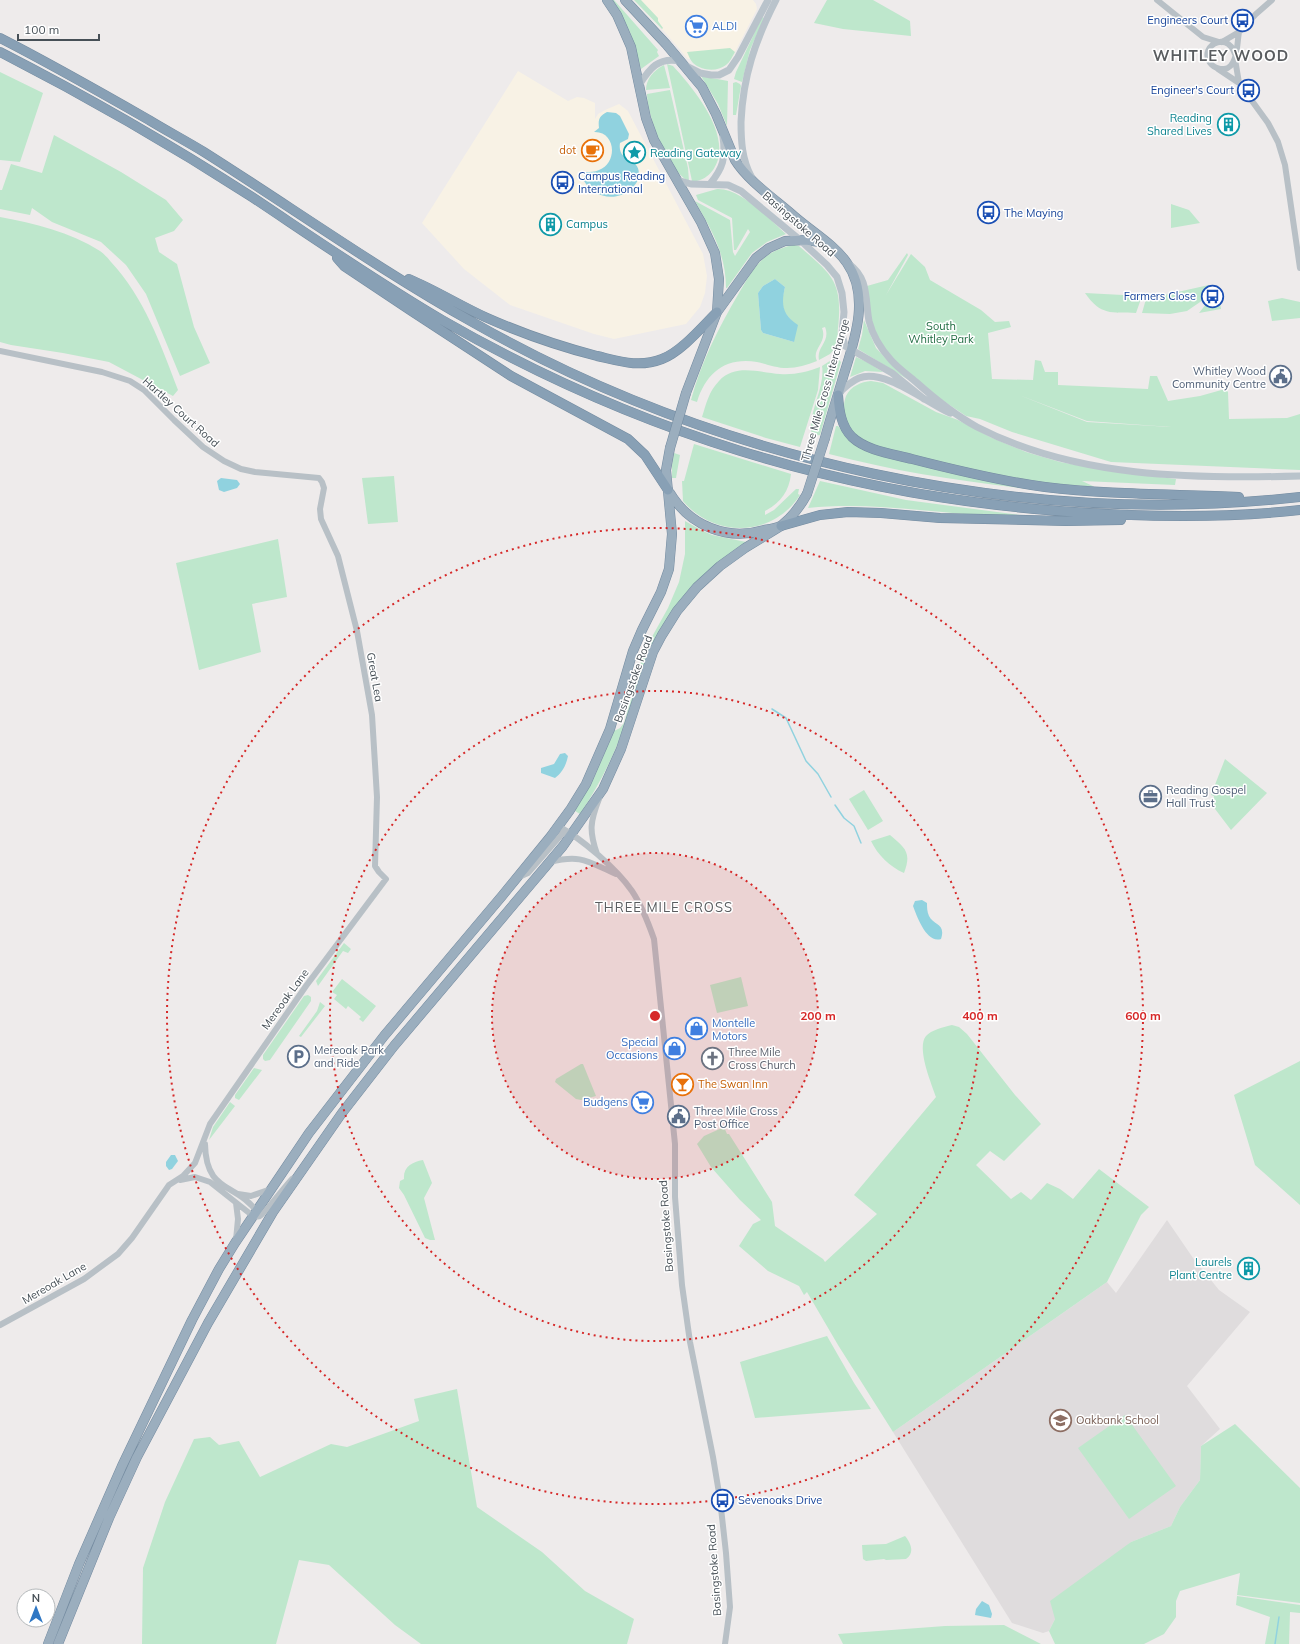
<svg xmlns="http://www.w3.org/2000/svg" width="1300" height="1644" font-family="Mulish,sans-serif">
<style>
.commercial{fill:#f8f2e5}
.education{fill:#dfdcdd}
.green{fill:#bee7cc;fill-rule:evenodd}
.water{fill:#90d2df}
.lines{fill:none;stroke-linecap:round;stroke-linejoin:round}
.stream{stroke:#90d2df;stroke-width:1.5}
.trunk-casing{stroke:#748ba0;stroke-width:10}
.motorway-casing{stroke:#748ba0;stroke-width:10}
.tertiary{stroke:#b8c0c6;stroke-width:6}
.secondary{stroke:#b9c3cb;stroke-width:7}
.trunk{stroke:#9baebe;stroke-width:9}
.motorway{stroke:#88a0b5;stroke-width:9}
.trunk-bridge-casing{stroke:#748ba0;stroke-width:10;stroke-linecap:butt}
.trunk-bridge{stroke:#9baebe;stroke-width:9}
.ring{fill:none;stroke:#d62828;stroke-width:2;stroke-dasharray:2 4}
.labels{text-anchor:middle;stroke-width:3;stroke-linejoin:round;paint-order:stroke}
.transit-label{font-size:11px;fill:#164399;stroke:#fff;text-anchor:end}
.shop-label{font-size:11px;fill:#366cbe;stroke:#fff;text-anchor:start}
.culture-label{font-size:11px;fill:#0d838f;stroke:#fff;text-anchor:end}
.food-label{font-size:11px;fill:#c56008;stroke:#fff;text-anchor:end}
.street-label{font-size:11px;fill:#464f56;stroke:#fff}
.park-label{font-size:11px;fill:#216d43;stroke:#fff}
.service-label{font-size:11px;fill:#4e5e75;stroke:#fff;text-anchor:start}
.worship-label{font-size:11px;fill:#5b616d;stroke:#fff;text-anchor:start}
.education-label{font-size:11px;fill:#785e54;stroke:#fff;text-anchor:start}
.quarter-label{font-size:13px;letter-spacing:1px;fill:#595c5f;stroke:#fff}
.district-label{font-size:15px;font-weight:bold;letter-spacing:1px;fill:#595c5f;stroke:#fff}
.centre{fill:#d62828;stroke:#fff;stroke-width:2}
.ring-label{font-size:12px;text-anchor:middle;font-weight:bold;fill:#d62828;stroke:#fff;stroke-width:3;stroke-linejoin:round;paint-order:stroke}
</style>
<rect width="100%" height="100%" fill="#eeebeb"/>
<!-- commercial -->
<path class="commercial" d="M634,0H753L756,4L757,9L732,58L688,59L663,30Z
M518,71L568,101L577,97L584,98L595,103V119L598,114L605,110L619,104L628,111L703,254L707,276L705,293L700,307L686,324L614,339L594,334L510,305L464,269L422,223Z"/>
<!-- education -->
<path class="education" d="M1167,1220L1193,1258L1219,1290L1250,1312L1187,1386L1220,1429L1201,1446L1200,1480L1180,1507L1171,1526L1131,1542L1055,1619L1049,1631L1043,1633L1012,1623L893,1432L1107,1282L1116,1293Z"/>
<!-- green -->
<path class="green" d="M612,0H614L658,50L657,52L659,56L641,69L630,32Z
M634,0H641L658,18V21L663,28L662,29Z
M827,0H873L910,21L911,36L843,29L814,23Z
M762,17L764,18L750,50L742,82L734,79L736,72Z
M730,48L735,52C732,57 730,62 726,65C717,72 702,71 693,63C690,60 689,56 687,52Z
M667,64L673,66C694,89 735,138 713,170C708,177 700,182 692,181Z
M664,65L670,88L646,90C646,79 654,70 664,65Z
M0,72L43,93L20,162L0,160Z
M701,76L728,81L727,126L718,104Z
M736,82L740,84L741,86L736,115H733V83Z
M670,90L688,168L689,181C669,173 647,115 647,94Z
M54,135L121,172L166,200L183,220L174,231L155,238L159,252L177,264L194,327L210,363L180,376L146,294L126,265L101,242L52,222L32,208L30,215L0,209V190H2L11,164L42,173Z
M717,189C741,188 769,219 786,234L767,242L752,253L727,288H726C726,254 711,229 695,201L730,220L733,252L735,256L750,232L748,229L736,250H734L732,218L698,200L696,195Z
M1171,204L1189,210L1200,223L1171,228Z
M0,217C34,223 70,232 100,251C104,254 108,258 111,262C144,297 161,345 178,390L173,396L109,362L63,353L11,345L0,342Z
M794,245L799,246C832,275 843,281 838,328C837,334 839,341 837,346L830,354L819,360C816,347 831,342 825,327L822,328C828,343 811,349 817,361C807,365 797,368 787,368C776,368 767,364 757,362C725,357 706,373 697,402L691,400C701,362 719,327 739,293C746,281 753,268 763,259C772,251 783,247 794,245ZM775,279L785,287L782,300L784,312L792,321L794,342L763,333L761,330L758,293L763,286Z
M907,253L908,255L886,295L911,254L925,267L930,280L981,310L995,322L1009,321L1011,327L988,333L992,379L1033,380L1035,360L1041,361L1045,372H1058V385L1148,389L1150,376H1157L1168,401L1200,396L1225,389L1228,392L1229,419L1287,418L1300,414V470L1111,462L1012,432L980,419L966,416L933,394L884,351L870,321L867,286L888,280ZM1019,395L1087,421L1171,427L1087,422Z
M1209,285L1203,300L1187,311L1170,314L1142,313L1146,299Z
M1218,289L1221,309L1199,313Z
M1085,293L1142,296L1136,313C1111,312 1101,316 1085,293Z
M1282,298L1300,302V318L1272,321L1268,301Z
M864,320L876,348L889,362L907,379L858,349L862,335Z
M836,357L841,362L820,435L813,436C804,420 826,388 822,366Z
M856,357L867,362L883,372L865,371L850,377Z
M820,367L818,390L800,447L766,438L702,417C706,404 709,391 719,381C735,363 761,373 780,374C794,375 807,372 820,367Z
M871,381L883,383L936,412L958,420L990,437L1026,452L1060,462L1104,470L1176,479L1175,485L1082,481L1095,487C1077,485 1058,485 1040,482C1001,476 963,467 924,459C905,454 869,449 855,435C846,426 841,409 846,396C851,386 861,382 871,381Z
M836,426H838L852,442L1037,490C966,482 897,472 829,454Z
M694,444L791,474C789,492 780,503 765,511V515L774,510L796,489H799L798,494L800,495C773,537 715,539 683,501L682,481H684Z
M674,453L680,455L676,478H672V465Z
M394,476L398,522L368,524L362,478Z
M820,481L906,500L1027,516C1011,518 994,516 978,515C921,511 865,502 808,508Z
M685,521L701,530L712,535L746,542C704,570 669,605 649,652C638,676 633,703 624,727C613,758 598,787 580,814L575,811L594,778L614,731L620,728L624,723L641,662L648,644L668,608L679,582L685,554Z
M278,539L287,597L252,604L261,652L199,670L176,563Z
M1225,759L1267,793L1231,830L1212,805L1214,796L1211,795Z
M864,790L883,821L868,830L849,799Z
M890,835C905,848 912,852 904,873C890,867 877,854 871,841Z
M344,943L351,949L348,953L343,951L318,986L316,981Z
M741,977L748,1006L717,1013L710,985Z
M342,979L376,1006L363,1022L359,1019L361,1017L348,1006L346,1009L334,999L337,995L332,992Z
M308,995L311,997V1001L270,1060L265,1061L263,1059V1055L304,996Z
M320,1002L325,1006L301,1037L299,1036L317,1011Z
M952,1025L959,1027L967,1034L1015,1095L1041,1124L1004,1161L990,1151L976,1165L1011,1199L1021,1192L1031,1200L1047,1183L1060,1189L1073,1199L1099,1169L1149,1207L1141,1215L1107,1282L893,1432L838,1345L807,1292L804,1295L799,1286L768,1271L739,1246L753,1224L761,1220L740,1200L711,1167L697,1144L704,1136L724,1127L727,1134H729L772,1202L775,1226L823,1259L825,1262L877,1214L854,1195L936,1097C932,1085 916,1048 926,1036C931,1030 944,1027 952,1025Z
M1300,1061V1205L1255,1165L1234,1095Z
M581,1064H583L596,1096L581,1100L576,1099L555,1082L556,1079Z
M254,1068L262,1070L239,1100L235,1098V1095Z
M230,1102L235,1106L209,1140L213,1127Z
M423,1160L432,1183L424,1198L435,1240H430L425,1238L404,1195L399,1188L400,1181L404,1179C403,1167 412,1162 423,1160Z
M827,1336L854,1383L871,1409L755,1418L740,1362Z
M457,1389L477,1507L542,1552L585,1591L634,1619L627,1644H421L395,1625L329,1565L299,1560L276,1644H142L143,1568L165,1502L194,1439L210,1437L219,1445L239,1441L260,1477L331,1444L347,1447L419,1421L414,1399Z
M1125,1415L1176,1486L1129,1519L1078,1448Z
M1235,1424L1300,1488V1603L1237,1595L1240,1573L1180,1591L1176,1601V1617L1164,1634L1144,1644H1055L1049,1631L1055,1619L1050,1601L1131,1542L1171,1526L1180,1507L1200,1480L1201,1446Z
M905,1536C911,1543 915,1553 906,1559L886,1560L884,1559L866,1561L863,1559L862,1545L886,1544Z
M1237,1596L1300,1605V1613L1290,1612L1289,1644H1265L1270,1617L1236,1605Z
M1004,1625L1041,1644H843L838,1634L945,1626Z"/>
<!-- water -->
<path class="water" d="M607,112L616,113L620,116L629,134L628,139L620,143C617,163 639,156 639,174C639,180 636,184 632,188C617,203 592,198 583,179L586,172C590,172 595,172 599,170C618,163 616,131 594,132L599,128C598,120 599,116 607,112Z
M775,279L785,287C781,304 782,315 798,325L794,342L763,333L761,330L758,293L763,286Z
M221,478L237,480L240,484L237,488L224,492L219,490L217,481Z
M565,753L568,756C566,765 563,772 555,778L541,773V768L554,764L560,754Z
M922,900L927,903C927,907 927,912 929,916C934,926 946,923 941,939C927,944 917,917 913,906L915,901Z
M171,1155H175L178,1161L172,1169L169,1170L166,1166V1162Z
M982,1601L989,1605L992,1614L991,1618L975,1615L976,1609Z"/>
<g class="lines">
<!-- stream -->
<path class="stream" d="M772,709L786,718L806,761L818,774L831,797
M835,805L844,818L854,826L861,843
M1275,1644L1279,1617"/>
<defs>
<path id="trunk" d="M607,0L617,15L631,47L646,118L654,140L701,222L715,253L719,279L717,312
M625,0L666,44L702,87L716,114L735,160C748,181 776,200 794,216C811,231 835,245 847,263C870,296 855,339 844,374C838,395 831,416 825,438
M686,393L717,312L756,258L769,248L785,241L806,240L826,243
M670,493C690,526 727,541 764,530C770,529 777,528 782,525C792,517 801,505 807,494
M48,1644L79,1564L122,1466L192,1320L219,1269L235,1243L309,1133L384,1036L502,896L551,836L570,810L586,784L610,729L633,651L642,630L661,592L669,569L672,534L666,470L670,448
M58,1644L109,1518L137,1457L208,1323L273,1212L342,1113L394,1046L563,846L603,789L621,749L653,652L662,635L677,611L697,587L720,566L745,548L781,526"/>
<path id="motorway" d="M0,38C51,64 100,92 149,120C167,131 186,141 204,152C294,209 381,271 474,323C719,462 1019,528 1300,497
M0,52C86,96 171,145 252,197C315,239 377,282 442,320C635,431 837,494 1059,511C1139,517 1220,519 1300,510
M337,258L344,266L410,310L511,376L628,439L645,455L668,490
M409,279C435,290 459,305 485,317C521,333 558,346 597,356C619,361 639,368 662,359C681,352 702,327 717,312
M838,395C839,410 841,426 852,437C867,451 893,454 912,459C955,470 1001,481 1045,487C1110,495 1175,494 1239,497
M781,526L820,515L848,512L881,513L940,518L1066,521L1121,520"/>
</defs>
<!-- trunk casing -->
<use href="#trunk" class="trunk-casing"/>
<!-- motorway casing -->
<use href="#motorway" class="motorway-casing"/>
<!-- tertiary -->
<path class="tertiary" d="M1157,0L1203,37L1219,42
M1222,42L1239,32L1256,14L1272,0
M1235,54C1226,28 1196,49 1212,65C1215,68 1219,69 1224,69C1238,68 1237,42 1239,32
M1235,59L1239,83
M1218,69L1239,83L1268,123L1278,142L1285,165L1300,268
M0,351L102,372L130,381L144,390L174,420L203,447L224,461L241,469L255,472L319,478L322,482L324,488L320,509L321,519L338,556L357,631L372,715L377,797L375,866L379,872L386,879L306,986L210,1124L195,1163L183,1176L169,1185L132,1238L118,1254L84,1279L0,1325
M558,826C582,839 616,868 632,891C642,906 648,922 654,939L675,1144V1197L682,1285L690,1342L713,1457L720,1499L726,1553L730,1607L725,1644
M597,854C589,831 590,822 599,799
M550,862C582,854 588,862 616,874
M519,877L528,873L562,834L571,833
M205,1144C206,1194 236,1182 258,1213
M180,1180L195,1177L210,1182L253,1216C255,1216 258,1217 260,1216C263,1215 286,1185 292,1179
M238,1194L251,1196L271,1189
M236,1240L238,1219L236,1203"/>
<!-- secondary -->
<path class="secondary" d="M684,65L700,73L711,75H719L729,70L738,57L768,0
M639,85C650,68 658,57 680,61
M751,176C742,159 741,141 741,122C743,76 755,41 776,0
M677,180L691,184L728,185L741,191L800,240L827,265L837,277L842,293L844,312L842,334L845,346L892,373L924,399
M710,184C723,168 726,158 723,137
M849,264C869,278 865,300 869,321C873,337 881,349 891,360C899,369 908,375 916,382C935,399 955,415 977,427C1075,478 1193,479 1300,476
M839,393C845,387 852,381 859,378C884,368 927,403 950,413"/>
<!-- trunk -->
<use href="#trunk" class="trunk"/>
<!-- motorway -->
<use href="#motorway" class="motorway"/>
<defs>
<path id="trunk-bridge" d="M670,448L686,393
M807,494L825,438"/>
</defs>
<!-- trunk-bridge casing -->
<use href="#trunk-bridge" class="trunk-bridge-casing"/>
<!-- trunk-bridge -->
<use href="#trunk-bridge" class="trunk-bridge"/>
</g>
<!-- distance rings -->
<circle cx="655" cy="1016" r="163" fill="#d62828" fill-opacity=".12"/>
<g class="ring">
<circle cx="655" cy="1016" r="163"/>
<circle cx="655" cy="1016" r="325"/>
<circle cx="655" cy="1016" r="488"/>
</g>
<!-- icons -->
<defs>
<symbol id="bus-ring" viewBox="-11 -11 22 22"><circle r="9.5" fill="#fff" stroke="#1a4fb4" stroke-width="1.5"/><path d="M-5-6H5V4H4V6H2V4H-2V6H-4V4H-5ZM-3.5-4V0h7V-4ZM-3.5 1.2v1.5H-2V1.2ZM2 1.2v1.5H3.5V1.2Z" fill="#1a4fb4"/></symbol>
<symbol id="supermarket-ring" viewBox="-11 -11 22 22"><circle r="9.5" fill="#fff" stroke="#3f7fe0" stroke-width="1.5"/><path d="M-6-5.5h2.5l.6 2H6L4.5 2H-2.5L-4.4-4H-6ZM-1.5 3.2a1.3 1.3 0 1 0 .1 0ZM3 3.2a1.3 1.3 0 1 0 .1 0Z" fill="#3f7fe0"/></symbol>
<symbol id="building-ring" viewBox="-11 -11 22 22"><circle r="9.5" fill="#fff" stroke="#0f9aa8" stroke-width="1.5"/><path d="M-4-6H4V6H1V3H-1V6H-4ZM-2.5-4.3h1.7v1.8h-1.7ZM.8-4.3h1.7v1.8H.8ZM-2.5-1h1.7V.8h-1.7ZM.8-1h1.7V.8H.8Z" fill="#0f9aa8"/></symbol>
<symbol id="cafe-ring" viewBox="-11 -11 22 22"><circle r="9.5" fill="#fff" stroke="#e8710a" stroke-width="1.5"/><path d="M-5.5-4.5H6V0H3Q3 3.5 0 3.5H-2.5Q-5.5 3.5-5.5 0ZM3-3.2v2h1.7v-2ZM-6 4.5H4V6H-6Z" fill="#e8710a"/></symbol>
<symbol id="sight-ring" viewBox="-11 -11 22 22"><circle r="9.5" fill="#fff" stroke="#0f9aa8" stroke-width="1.5"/><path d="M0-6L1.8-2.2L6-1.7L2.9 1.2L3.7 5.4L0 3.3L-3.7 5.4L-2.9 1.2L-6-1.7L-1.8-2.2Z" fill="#0f9aa8"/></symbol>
<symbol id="civic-ring" viewBox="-11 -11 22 22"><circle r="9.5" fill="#fff" stroke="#5c6f8a" stroke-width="1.5"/><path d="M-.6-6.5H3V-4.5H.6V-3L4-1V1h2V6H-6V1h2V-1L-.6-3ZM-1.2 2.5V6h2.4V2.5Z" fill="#5c6f8a"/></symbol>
<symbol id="office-ring" viewBox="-11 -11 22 22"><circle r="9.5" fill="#fff" stroke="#5c6f8a" stroke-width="1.5"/><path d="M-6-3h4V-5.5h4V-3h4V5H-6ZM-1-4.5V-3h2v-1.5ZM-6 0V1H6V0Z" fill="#5c6f8a"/></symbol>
<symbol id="shop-ring" viewBox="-11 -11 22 22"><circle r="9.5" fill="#fff" stroke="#3f7fe0" stroke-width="1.5"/><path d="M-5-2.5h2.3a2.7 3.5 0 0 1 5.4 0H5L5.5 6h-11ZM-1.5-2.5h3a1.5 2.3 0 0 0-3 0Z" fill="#3f7fe0"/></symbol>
<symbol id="parking-ring" viewBox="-11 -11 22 22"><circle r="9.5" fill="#fff" stroke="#5c6f8a" stroke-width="1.5"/><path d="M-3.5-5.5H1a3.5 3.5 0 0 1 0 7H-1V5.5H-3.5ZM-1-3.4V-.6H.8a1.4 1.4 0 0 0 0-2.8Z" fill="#5c6f8a"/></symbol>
<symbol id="church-ring" viewBox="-11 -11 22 22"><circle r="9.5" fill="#fff" stroke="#6b7280" stroke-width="1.5"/><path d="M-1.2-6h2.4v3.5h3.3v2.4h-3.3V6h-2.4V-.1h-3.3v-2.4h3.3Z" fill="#6b7280"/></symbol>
<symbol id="bar-ring" viewBox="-11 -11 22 22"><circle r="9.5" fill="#fff" stroke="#e8710a" stroke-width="1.5"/><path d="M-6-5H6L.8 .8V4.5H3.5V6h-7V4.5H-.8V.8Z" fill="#e8710a"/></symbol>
<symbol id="school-ring" viewBox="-11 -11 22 22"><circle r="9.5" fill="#fff" stroke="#8d6e63" stroke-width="1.5"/><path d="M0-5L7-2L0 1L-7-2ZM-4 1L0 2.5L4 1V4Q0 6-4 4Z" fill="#8d6e63"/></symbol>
</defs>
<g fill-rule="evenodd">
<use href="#bus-ring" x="1230" y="8" width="25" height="25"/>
<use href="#supermarket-ring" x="684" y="14" width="25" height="25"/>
<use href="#bus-ring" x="1236" y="78" width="25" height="25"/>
<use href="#building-ring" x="1216" y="112" width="25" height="25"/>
<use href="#cafe-ring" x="580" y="138" width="25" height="25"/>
<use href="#sight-ring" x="622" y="140" width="25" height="25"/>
<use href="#bus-ring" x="550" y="170" width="25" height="25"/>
<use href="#bus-ring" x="976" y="200" width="25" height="25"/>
<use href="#building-ring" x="538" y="212" width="25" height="25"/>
<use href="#bus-ring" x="1200" y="284" width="25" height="25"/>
<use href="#civic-ring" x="1268" y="364" width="25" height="25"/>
<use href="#office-ring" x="1138" y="784" width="25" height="25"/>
<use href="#shop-ring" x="684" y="1016" width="25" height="25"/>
<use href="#shop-ring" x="662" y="1036" width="25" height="25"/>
<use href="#parking-ring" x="286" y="1044" width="25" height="25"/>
<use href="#church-ring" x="700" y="1046" width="25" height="25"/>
<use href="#bar-ring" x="670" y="1072" width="25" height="25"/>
<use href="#supermarket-ring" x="630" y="1090" width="25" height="25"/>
<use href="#civic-ring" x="666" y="1104" width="25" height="25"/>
<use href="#building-ring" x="1236" y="1256" width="25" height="25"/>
<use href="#school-ring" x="1048" y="1408" width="25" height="25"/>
<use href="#bus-ring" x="710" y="1488" width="25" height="25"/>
</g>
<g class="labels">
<!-- transit labels -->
<g class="transit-label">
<text x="1228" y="24">Engineers Court</text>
<text x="1234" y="94">Engineer's Court</text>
<text x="578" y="180" text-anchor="start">Campus Reading<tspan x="578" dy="13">International</tspan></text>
<text x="1004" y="217" text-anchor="start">The Maying</text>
<text x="1196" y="300">Farmers Close</text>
<text x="738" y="1504" text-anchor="start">Sevenoaks Drive</text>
</g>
<!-- shop labels -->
<g class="shop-label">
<text x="712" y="30">ALDI</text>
<text x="712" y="1027">Montelle<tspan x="712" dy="13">Motors</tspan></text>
<text x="658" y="1046" text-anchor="end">Special<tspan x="658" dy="13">Occasions</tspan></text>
<text x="628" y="1106" text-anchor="end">Budgens</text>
</g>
<!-- culture labels -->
<g class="culture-label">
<text x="1212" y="122">Reading<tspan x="1212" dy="13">Shared Lives</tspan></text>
<text x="650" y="157" text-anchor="start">Reading Gateway</text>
<text x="566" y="228" text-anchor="start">Campus</text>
<text x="1232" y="1266">Laurels<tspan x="1232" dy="13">Plant Centre</tspan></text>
</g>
<!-- food labels -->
<g class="food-label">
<text x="576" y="154">dot</text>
<text x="698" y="1088" text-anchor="start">The Swan Inn</text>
</g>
<!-- street labels -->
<g class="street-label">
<text transform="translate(799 224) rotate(41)" y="4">Basingstoke Road</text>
<text transform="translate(825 390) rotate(-74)" y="4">Three Mile Cross Interchange</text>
<text transform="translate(181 412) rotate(42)" y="4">Hartley Court Road</text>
<text transform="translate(375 677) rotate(80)" y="4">Great Lea</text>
<text transform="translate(633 679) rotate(-70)" y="4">Basingstoke Road</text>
<text transform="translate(285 999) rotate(-54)" y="4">Mereoak Lane</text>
<text transform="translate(666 1226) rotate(-94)" y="4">Basingstoke Road</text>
<text transform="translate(54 1283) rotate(-30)" y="4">Mereoak Lane</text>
<text transform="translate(714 1570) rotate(-94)" y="4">Basingstoke Road</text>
</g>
<!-- park labels -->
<g class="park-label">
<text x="941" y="330">South<tspan x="941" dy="13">Whitley Park</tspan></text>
</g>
<!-- service labels -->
<g class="service-label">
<text x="1266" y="375" text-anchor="end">Whitley Wood<tspan x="1266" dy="13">Community Centre</tspan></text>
<text x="1166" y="794">Reading Gospel<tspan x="1166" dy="13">Hall Trust</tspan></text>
<text x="314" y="1054">Mereoak Park<tspan x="314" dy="13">and Ride</tspan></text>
<text x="694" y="1115">Three Mile Cross<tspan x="694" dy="13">Post Office</tspan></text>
</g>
<!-- worship labels -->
<g class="worship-label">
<text x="728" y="1056">Three Mile<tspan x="728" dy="13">Cross Church</tspan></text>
</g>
<!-- education labels -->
<g class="education-label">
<text x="1076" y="1424">Oakbank School</text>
</g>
<!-- quarter labels -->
<g class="quarter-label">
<text x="664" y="912">THREE MILE CROSS</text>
</g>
<!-- district labels -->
<g class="district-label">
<text x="1221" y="61">WHITLEY WOOD</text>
</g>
</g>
<circle cx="655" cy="1016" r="6" class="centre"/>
<g class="ring-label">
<text x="818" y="1020">200 m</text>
<text x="980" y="1020">400 m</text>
<text x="1143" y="1020">600 m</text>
</g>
<!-- north arrow -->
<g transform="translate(36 1608)"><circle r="19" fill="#ffffff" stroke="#b5b9bb"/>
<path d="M0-3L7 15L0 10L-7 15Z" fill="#2f77c4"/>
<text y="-6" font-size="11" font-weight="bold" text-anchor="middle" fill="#464f56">N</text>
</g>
<!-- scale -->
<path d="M18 34v6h81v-6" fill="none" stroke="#464f56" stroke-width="2"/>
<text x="24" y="34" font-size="12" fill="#464f56" stroke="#ffffff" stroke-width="3" paint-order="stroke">100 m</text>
</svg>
